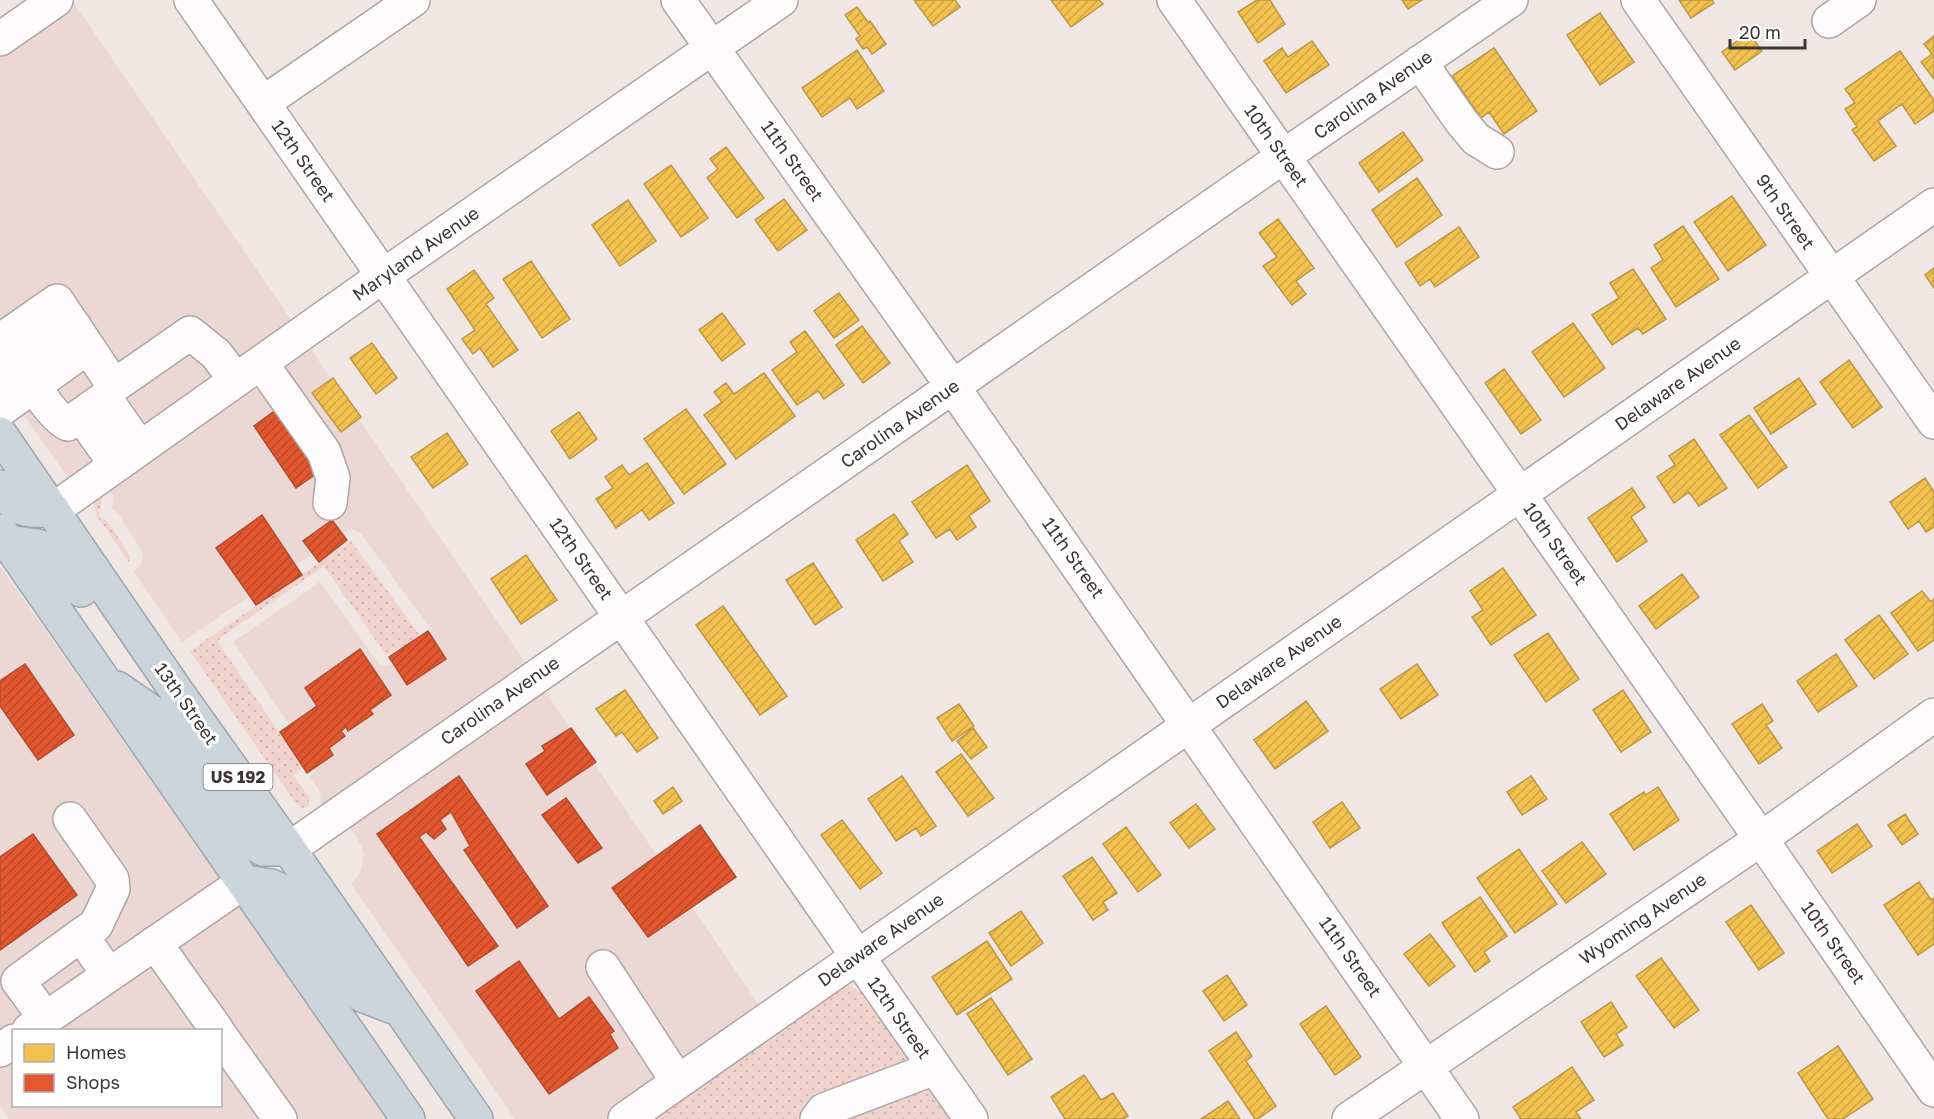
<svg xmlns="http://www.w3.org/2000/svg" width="1934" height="1119" font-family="'Golos Text',sans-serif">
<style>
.built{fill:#ebd8d5}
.grass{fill:url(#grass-dots)}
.homes{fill:url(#homes-hatch);stroke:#bb9746;stroke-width:1.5}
.shops{fill:url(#shops-hatch);stroke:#b14d30;stroke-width:1.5}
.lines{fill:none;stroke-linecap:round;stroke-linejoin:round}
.minor-casing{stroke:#ada6a5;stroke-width:36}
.highway-casing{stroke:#9fa6ac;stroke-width:36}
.minor{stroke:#fdfbfb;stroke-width:33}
.highway{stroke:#ccd5dc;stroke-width:33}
.labels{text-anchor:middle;stroke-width:6;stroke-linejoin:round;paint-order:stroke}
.shield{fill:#fff;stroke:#767270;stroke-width:1.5}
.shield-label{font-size:16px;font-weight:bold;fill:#3b3533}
.street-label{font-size:18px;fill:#3b3533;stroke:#fff}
</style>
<defs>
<pattern id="grass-dots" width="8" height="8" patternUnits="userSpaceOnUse" patternTransform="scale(1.5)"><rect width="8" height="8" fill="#f1d3cd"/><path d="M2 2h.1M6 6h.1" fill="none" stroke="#d0b6b0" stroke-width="1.8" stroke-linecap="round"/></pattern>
<pattern id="homes-hatch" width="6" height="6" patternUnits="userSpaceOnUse" patternTransform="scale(1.5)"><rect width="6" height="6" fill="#f2c14e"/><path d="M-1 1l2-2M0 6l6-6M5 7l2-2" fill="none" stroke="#d0a645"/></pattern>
<pattern id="shops-hatch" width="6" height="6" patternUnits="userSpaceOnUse" patternTransform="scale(1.5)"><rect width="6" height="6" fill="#e4572e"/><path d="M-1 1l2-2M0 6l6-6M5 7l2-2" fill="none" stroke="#ba4928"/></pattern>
</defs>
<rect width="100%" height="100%" fill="#f0e6e4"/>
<!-- built -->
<path class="built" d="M74,3L294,324L71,482L0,381V54Z
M308,345L528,666L319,812L321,804L320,792L310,777L315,771L314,761L233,642L320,582L379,664L385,666L391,665L429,644L432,637L431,629L361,534L352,529L345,532L182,642L134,572L142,563V552L119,515L112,509L114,497L107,488Z
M0,566L222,881L0,1035Z
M542,687L761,1008L603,1119H515L351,884L361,871L364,853L357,837L346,825Z
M237,902L388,1119H9L0,1106V1066L13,1057L14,1106H220V1030H52Z"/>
<!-- grass -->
<path class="grass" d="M100,498L102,500L99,513L100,517L108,522L130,556L129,562L96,515L94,503Z
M351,541L421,637L386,655L324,566L220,638L218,642L303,768L293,775L309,797V806L302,808L295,802L190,651Z
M846,984L869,996L957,1119H652Z"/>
<!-- homes -->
<path class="homes" d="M914,0H955L960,7L933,26Z
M1051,0H1099L1103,4L1071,27Z
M1257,0H1270L1285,24L1258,43L1238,12Z
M1402,0H1422L1408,9Z
M1679,0H1712L1714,3L1691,18Z
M857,7L868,22L870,21L886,44L872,54L867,47L863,49L856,39L860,36L845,15Z
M1600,13L1634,62L1600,85L1567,35Z
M1749,33L1762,51L1735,70L1722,52Z
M1934,36V79L1921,62L1932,54L1924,44Z
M1312,41L1329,65L1286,93L1264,61L1282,48L1288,57Z
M1494,48L1537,111L1504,134L1489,112L1481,118L1452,76Z
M857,50L884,91L857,109L850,98L822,117L802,88Z
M1900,51L1934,100V111L1915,124L1902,104L1878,121L1896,146L1874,161L1852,130L1857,127L1845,109L1855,103L1845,89Z
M1403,132L1423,160L1379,192L1359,163Z
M726,147L764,198L737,218L707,178L718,169L710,159Z
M671,165L708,218L681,237L644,184Z
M1417,178L1442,215L1397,247L1372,210Z
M1732,196L1766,245L1728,271L1694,222Z
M784,199L807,230L778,251L755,220Z
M628,200L656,241L620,266L592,225Z
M1278,219L1314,268L1296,281L1306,294L1292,305L1263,266L1277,257L1259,233Z
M1683,226L1719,279L1676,307L1651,268L1663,260L1654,245Z
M1459,227L1479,257L1435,287L1430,279L1420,286L1405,263Z
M531,261L570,319L542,338L503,279Z
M1934,268V288L1925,275Z
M1633,269L1666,319L1643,334L1638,328L1612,345L1592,315L1619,298L1610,283Z
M474,270L494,298L486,304L518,350L493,367L480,348L473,354L462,339L475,330L447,289Z
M839,293L859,320L834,338L814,311Z
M722,313L745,344L722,361L699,330Z
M1573,323L1605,368L1564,397L1532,352Z
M862,326L890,363L863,383L836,345Z
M805,331L844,385L824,399L818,391L797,405L772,370L797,352L790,342Z
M372,343L397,378L376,394L350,358Z
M1849,360L1882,407L1853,428L1820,382Z
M1504,369L1541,420L1521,434L1485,383Z
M764,373L795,416L736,459L704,415L722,402L714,392L726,383L734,394Z
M333,378L361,417L341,432L312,393Z
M1799,378L1816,404L1771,434L1754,408Z
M686,409L726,464L684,494L644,439Z
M579,412L597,439L570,459L551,431Z
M1749,415L1787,467L1758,488L1720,435Z
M447,433L468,464L433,488L411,457Z
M1694,439L1727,488L1699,506L1689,492L1674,503L1657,477L1675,465L1669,456Z
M647,463L674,503L649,520L642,510L616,528L596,499L613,488L605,477L622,465L629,475Z
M967,465L990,501L969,516L976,527L957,540L950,529L936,538L912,502Z
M1925,478L1934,492V527L1926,532L1919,521L1908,529L1890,502Z
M1632,488L1645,507L1631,517L1647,541L1617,562L1588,518Z
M894,514L908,534L899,541L913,562L883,581L856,540Z
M526,555L557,600L521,624L491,579Z
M813,563L842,607L815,625L786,580Z
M1503,568L1536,615L1491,645L1472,617L1483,610L1470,591Z
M1682,574L1699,597L1656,629L1639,606Z
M1922,591L1931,602L1934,599V640L1918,651L1891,613Z
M723,606L787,696L760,715L696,625Z
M1879,615L1908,654L1874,679L1845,640Z
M1548,633L1579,679L1546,702L1514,655Z
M1836,654L1857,686L1818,712L1797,681Z
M1417,664L1438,695L1401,719L1380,689Z
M625,690L658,738L637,752L622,732L616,736L596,709Z
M1623,690L1651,732L1621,752L1593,710Z
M1306,701L1328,731L1275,769L1254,740Z
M959,704L974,726L952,741L937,718Z
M1762,704L1773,721L1766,725L1782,748L1759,764L1732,724Z
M973,728L987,747L971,759L957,741Z
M961,754L994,798L968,816L936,772Z
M902,776L936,826L921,836L916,828L896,841L868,799Z
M1531,776L1547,799L1522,815L1507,792Z
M673,787L682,801L663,814L654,801Z
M1658,787L1679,820L1634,850L1610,814L1644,792L1646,795Z
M1342,802L1360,828L1330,848L1313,822Z
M1196,804L1215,829L1189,848L1170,823Z
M1905,814L1918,834L1902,845L1888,825Z
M842,820L882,873L860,889L821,835Z
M1857,824L1872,846L1832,873L1817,851Z
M1126,827L1161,875L1138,892L1103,844Z
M1582,842L1606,874L1566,903L1542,871Z
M1519,849L1557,904L1515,933L1477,878Z
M1092,857L1117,893L1103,902L1108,910L1093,920L1063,876Z
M1919,882L1931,900L1934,898V944L1918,955L1884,905Z
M1480,897L1507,936L1484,952L1490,961L1475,972L1442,923Z
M1751,905L1784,953L1759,970L1726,922Z
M1021,911L1043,943L1011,966L989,933Z
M1430,934L1455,966L1429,986L1404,954Z
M987,941L1012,979L957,1015L932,977Z
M1661,958L1699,1010L1674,1028L1636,976Z
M1227,975L1247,1005L1224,1021L1203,991Z
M991,998L1032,1059L1008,1075L967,1014Z
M1611,1002L1627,1027L1616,1034L1623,1045L1604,1057L1581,1022Z
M1326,1006L1361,1057L1335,1075L1300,1024Z
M1236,1032L1252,1056L1246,1061L1276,1106L1258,1119H1255L1209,1051Z
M1838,1046L1873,1099L1843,1119H1828L1798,1073Z
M1572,1067L1594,1100L1576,1112L1581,1119H1521L1513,1107Z
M1084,1075L1101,1100L1113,1093L1128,1116L1124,1119H1065L1051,1097Z
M1228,1101L1240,1119H1201Z"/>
<!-- shops -->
<path class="shops" d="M280,407L323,469L296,488L254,426Z
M262,515L302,575L256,605L216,548Z
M332,520L347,540L319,562L303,541Z
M428,631L446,659L407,685L389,657Z
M360,649L391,695L370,710L373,714L348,731L346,727L341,731L345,736L329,748L333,755L307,773L280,732L317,706L305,688Z
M25,664L74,735L38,760L0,706V681Z
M571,728L596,762L547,795L526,764L545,751L542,746Z
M459,776L548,906L517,928L464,850L470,846L451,812L440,820L446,829L434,839L426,832L419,837L498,946L468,966L377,834Z
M566,798L602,848L578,863L542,815Z
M700,825L736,877L648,937L612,888Z
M33,834L77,895L0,950V857Z
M519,961L559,1019L589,997L614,1031L610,1034L618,1048L549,1094L476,991Z"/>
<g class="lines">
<defs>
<path id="minor" d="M191,0L971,1119
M678,0L953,387L1462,1119
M1174,0L1761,839L1934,1090
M1638,0L1934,422
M1829,21L1859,0
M0,39L56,0
M1420,62L1461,121L1476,139L1497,152
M263,103L413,0
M261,363L324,452L333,478L330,503
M0,382L75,327
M114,386L105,398L68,424C49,417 17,358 4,338L57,301L114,386L190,333L216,354L236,380
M105,398L140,448
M0,410L88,347
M81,415L116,465
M53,510L383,276L781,0
M70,819L112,879L113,889L96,925L81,935
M289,849L1284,156L1511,0
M155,943L217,1030
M603,967L678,1082
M46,1019L18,981L81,935L109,975
M29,1030L244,882
M220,1035L280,1119
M0,1050L14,1041
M625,1119L1934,205
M817,1119L824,1110L935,1068
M1349,1119L1761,839L1934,715"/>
<path id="highway" d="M0,434L177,692L289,849L476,1119
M0,487C17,512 24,511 53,510
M0,531L408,1119
M7,542L38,546L56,554L81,590
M117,688L163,720L249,841L263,849H289
M244,882L271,886L290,895L362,995L393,1007"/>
</defs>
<!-- minor casing -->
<use href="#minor" class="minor-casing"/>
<!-- highway casing -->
<use href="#highway" class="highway-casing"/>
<!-- minor -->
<use href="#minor" class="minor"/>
<!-- highway -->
<use href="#highway" class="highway"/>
</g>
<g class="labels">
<!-- shield labels -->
<rect class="shield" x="203.5" y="764" width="69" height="26" rx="4.5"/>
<g class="shield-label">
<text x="238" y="783">US 192</text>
</g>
<!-- street labels -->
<g class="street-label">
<text transform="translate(1373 95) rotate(-35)" y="6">Carolina Avenue</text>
<text transform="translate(1276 146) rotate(55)" y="6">10th Street</text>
<text transform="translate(303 161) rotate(55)" y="6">12th Street</text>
<text transform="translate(792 161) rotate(55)" y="6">11th Street</text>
<text transform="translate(1785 212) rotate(55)" y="6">9th Street</text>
<text transform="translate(416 254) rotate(-35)" y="6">Maryland Avenue</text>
<text transform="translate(1678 384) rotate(-35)" y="6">Delaware Avenue</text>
<text transform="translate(900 424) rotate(-35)" y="6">Carolina Avenue</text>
<text transform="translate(1555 544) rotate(55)" y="6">10th Street</text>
<text transform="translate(1073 558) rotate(55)" y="6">11th Street</text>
<text transform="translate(581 559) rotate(55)" y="6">12th Street</text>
<text transform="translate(1279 662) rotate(-35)" y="6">Delaware Avenue</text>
<text transform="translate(500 701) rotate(-35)" y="6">Carolina Avenue</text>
<text transform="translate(186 704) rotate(55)" y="6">13th Street</text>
<text transform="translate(1643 919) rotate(-34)" y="6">Wyoming Avenue</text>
<text transform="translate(881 940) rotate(-35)" y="6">Delaware Avenue</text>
<text transform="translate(1833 943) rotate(55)" y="6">10th Street</text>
<text transform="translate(1350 957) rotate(55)" y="6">11th Street</text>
<text transform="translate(899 1018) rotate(55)" y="6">12th Street</text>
</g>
</g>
<!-- legend -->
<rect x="12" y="1029" width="210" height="78" fill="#ffffff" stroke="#b1aead" stroke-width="1.5"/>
<rect x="24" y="1044" width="30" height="18" fill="#f2c14e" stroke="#b1aead" stroke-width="1.5"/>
<text x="66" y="1059" font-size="18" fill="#3b3533">Homes</text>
<rect x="24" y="1074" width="30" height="18" fill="#e4572e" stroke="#b1aead" stroke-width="1.5"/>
<text x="66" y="1089" font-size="18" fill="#3b3533">Shops</text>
<!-- scale -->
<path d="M1730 39v9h75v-9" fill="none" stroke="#3b3533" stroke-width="3"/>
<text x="1739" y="39" font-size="18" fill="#3b3533" stroke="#ffffff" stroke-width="4.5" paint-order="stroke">20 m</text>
</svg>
